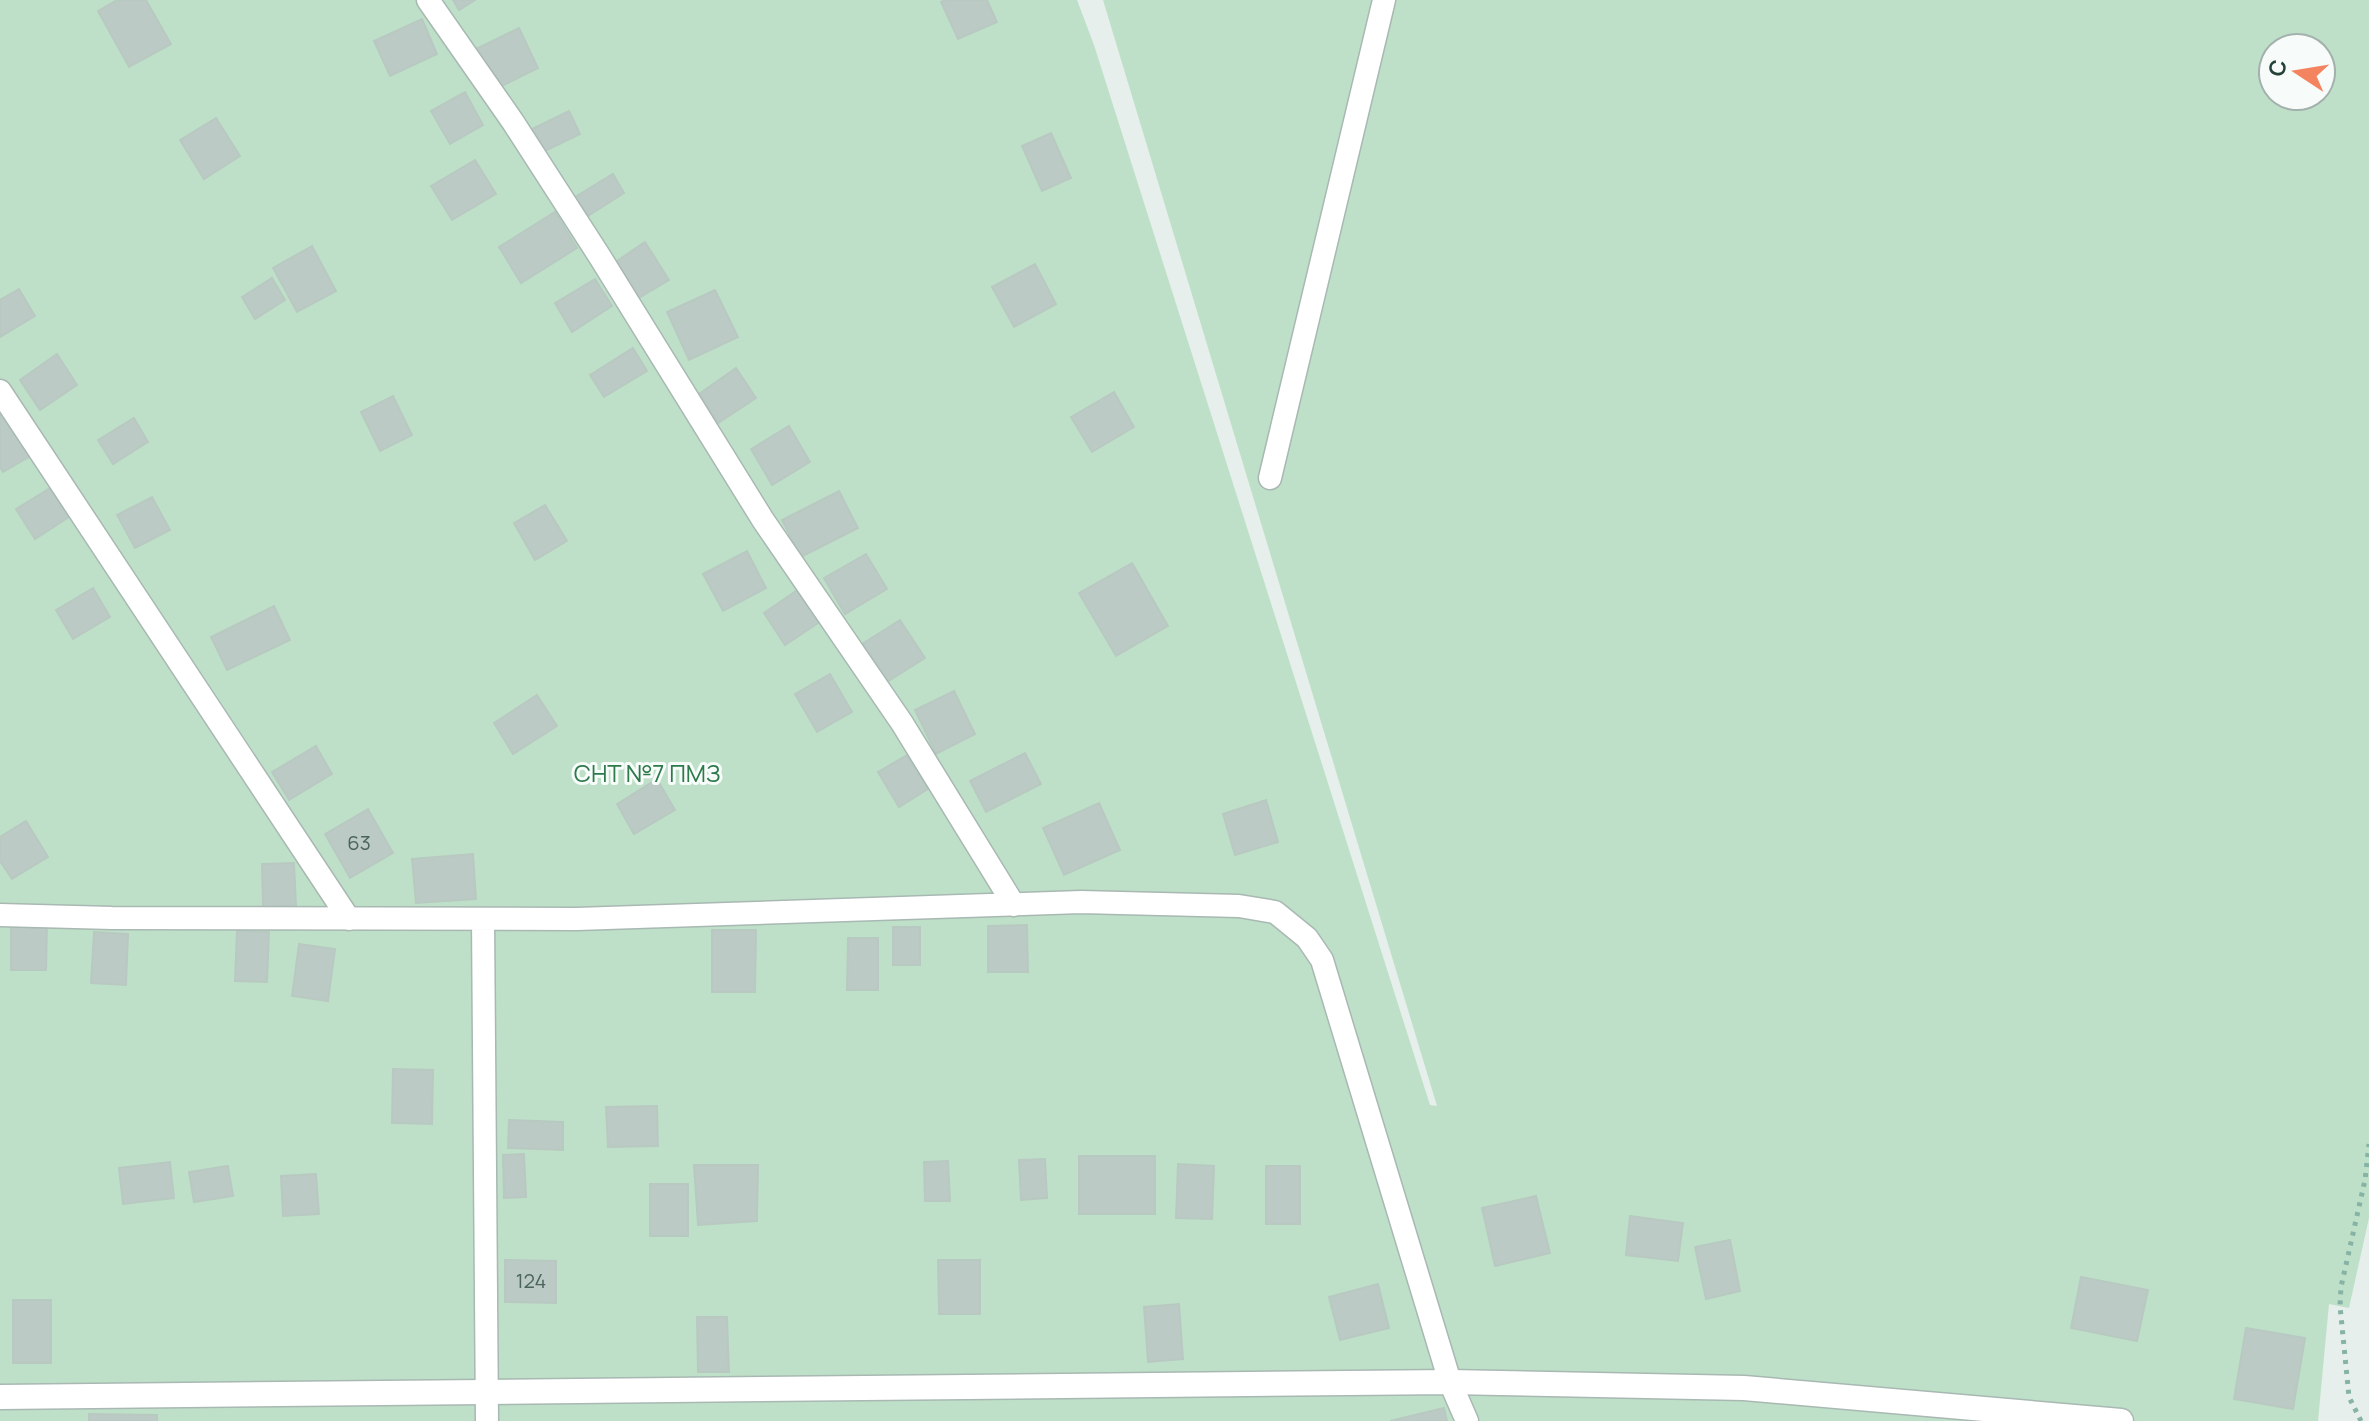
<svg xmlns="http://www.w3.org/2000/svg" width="2369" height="1421" font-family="Manrope,sans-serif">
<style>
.green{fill:#bfe0c8;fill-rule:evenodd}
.building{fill:#bbcac4;stroke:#b8c9c2;stroke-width:2}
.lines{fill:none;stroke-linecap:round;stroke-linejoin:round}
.service-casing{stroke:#a8b8b2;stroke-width:25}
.minor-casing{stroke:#a8b8b2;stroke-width:27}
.path{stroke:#86b3a5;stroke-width:5;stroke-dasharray:4 6;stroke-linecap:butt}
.service{stroke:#fff;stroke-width:22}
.minor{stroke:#fff;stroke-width:24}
.labels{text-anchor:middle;stroke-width:6;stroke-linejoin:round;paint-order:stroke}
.number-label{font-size:20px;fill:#4a645c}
.park-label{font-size:24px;fill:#2d7a4b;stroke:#f7fbf9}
</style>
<rect width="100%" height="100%" fill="#e6efeb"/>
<!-- green -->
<path class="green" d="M0,0H1077L1094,45L1430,1105L1437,1106L1103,0H2369V1218L2349,1308L2329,1304L2318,1421H0ZM2273,48H2321V96H2273Z"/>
<!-- building -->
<path class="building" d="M117,0H146L171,44L129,67L98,11Z
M453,0H475L459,10Z
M945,0H987L997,22L958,39L941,2Z
M422,19L437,54L390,76L374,41Z
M519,28L538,68L496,89L476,49Z
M465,92L483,125L450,144L431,111Z
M569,111L580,134L541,153L530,130Z
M216,118L240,156L204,179L180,140Z
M1051,133L1071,178L1042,191L1022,146Z
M475,160L496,194L452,220L431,186Z
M613,174L624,193L588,216L575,197Z
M555,212L577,248L521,283L499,247Z
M645,242L669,280L639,298L617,261Z
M312,246L336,291L297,312L273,268Z
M1035,264L1056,304L1014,327L992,287Z
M272,278L285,300L255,319L242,297Z
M595,279L612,306L572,332L555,303Z
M19,289L35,316L0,337V300Z
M715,290L738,337L689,360L667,312Z
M633,348L647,371L604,397L590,375Z
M57,354L77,385L40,410L20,380Z
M736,368L756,398L718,423L699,394Z
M1114,392L1134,427L1092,452L1071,417Z
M0,393L36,453L3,472L0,467Z
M393,396L412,435L380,451L361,412Z
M134,418L148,442L113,464L98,440Z
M789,426L810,462L772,485L751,449Z
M50,488L69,517L35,539L16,509Z
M839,491L858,528L801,557L782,520Z
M152,497L170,530L135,548L117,515Z
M545,505L567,541L535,560L514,523Z
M747,551L766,588L723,611L703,574Z
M866,554L887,589L845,614L824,578Z
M1132,563L1168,626L1116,656L1079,593Z
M93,588L110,617L73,639L56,610Z
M799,589L821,621L785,645L764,613Z
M274,606L290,640L227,670L211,637Z
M900,620L925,658L887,682L862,644Z
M830,674L852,712L817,732L795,694Z
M954,691L975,734L936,754L915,710Z
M537,695L557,726L513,754L494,723Z
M316,746L332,774L289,800L272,772Z
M1025,753L1041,784L986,812L970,781Z
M907,755L928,789L899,807L878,772Z
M657,779L675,810L634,834L617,804Z
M1266,800L1278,842L1235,855L1223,814Z
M1099,803L1120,850L1064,875L1043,828Z
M368,809L393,853L350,878L325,834Z
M26,821L48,857L12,879L0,861V837Z
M473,854L476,899L416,903L412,859Z
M294,863L296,906L263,907L262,864Z
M11,923H47L46,970H11Z
M1027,925L1028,972H988V926Z
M893,927H920V965H893Z
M712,930H756L755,992H712Z
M237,931L269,932L267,982L235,981Z
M94,932L128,934L126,985L91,983Z
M848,938H878V990H847Z
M299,944L335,949L328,1001L292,996Z
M393,1069L433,1070L432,1124L392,1123Z
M657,1106L658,1146L608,1147L606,1107Z
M509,1120L563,1122V1150L508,1148Z
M524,1154L526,1197L504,1198L503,1155Z
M1079,1156H1155V1214H1079Z
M1045,1159L1047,1198L1021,1200L1019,1160Z
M948,1161L950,1201H925L924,1162Z
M170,1162L174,1198L123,1204L119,1168Z
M1178,1164L1214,1166L1212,1219L1176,1218Z
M694,1165H758L757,1221L698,1225Z
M228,1166L233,1196L194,1202L189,1172Z
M1266,1166H1300V1224H1266Z
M316,1174L319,1214L283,1216L281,1176Z
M650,1184H688V1236H650Z
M1536,1196L1550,1253L1495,1266L1482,1208Z
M1630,1216L1683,1223L1678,1261L1626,1255Z
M1730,1240L1740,1291L1706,1299L1695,1247Z
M505,1260L556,1261V1303L505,1302Z
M938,1260H980V1314H939Z
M2081,1277L2148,1290L2137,1341L2071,1328Z
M1378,1284L1389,1328L1340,1340L1329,1297Z
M13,1300H51V1363H13Z
M1179,1304L1183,1359L1148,1362L1144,1307Z
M697,1317H727L729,1372H698Z
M2246,1328L2305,1338L2293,1409L2234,1399Z
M1444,1408L1447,1421H1390Z
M89,1414L157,1415V1421H89Z"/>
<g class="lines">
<defs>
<path id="service" d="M428,0L513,122L600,257L763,520L902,723L1014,905
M0,391L349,919
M1270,478L1384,0
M0,915L112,918L577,919L1081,902L1239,906L1275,912L1307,938L1322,960L1450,1382L1467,1421
M483,919L487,1421"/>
<path id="minor" d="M0,1397L1450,1382L1744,1388L2121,1421"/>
</defs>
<!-- service casing -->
<use href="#service" class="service-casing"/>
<!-- minor casing -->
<use href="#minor" class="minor-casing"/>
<!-- path -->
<path class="path" d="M2361,1421L2349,1397L2340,1306L2341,1287L2365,1180L2369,1144"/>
<!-- service -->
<use href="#service" class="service"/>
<!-- minor -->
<use href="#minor" class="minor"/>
</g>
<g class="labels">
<!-- number labels -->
<g class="number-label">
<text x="359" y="850">63</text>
<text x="531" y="1288">124</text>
</g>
<!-- park labels -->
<g class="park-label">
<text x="647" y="782">СНТ №7 ПМЗ</text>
</g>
</g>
<!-- north arrow -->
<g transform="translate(2297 72) rotate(282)"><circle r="38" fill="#f7fbf9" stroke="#a3b1ad" stroke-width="2"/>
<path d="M0-6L14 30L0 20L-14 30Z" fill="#f4845f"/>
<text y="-12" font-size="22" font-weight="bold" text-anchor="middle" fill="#24423a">С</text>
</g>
</svg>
